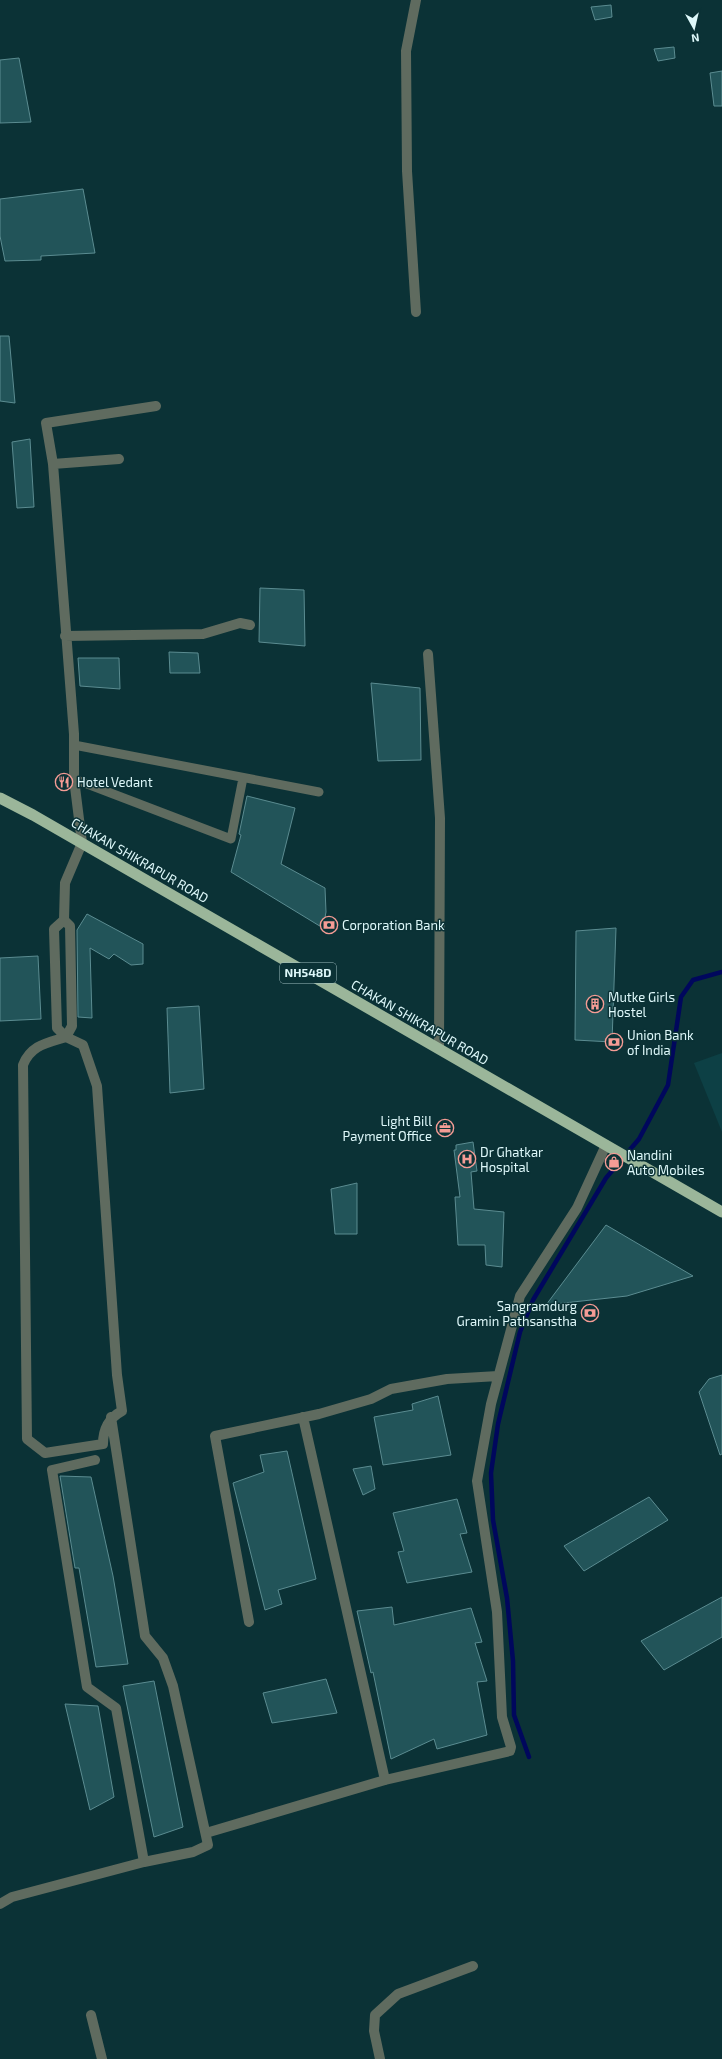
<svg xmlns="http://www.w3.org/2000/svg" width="722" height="2059" font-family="'Exo 2',sans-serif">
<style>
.built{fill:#0d4045}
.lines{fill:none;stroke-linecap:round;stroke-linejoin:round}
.stream{stroke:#00075d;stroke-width:4.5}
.building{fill:#225459;stroke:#5b8c91}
.service{stroke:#5f6b5f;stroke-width:9}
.minor{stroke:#5f6b5f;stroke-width:10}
.trunk{stroke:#9bb69a;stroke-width:11}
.labels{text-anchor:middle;stroke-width:3;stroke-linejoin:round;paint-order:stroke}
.shield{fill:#0b3236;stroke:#9fbdbf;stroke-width:1}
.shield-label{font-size:12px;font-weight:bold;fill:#def8fa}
.poi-label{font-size:13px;fill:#def8fa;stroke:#0b3236;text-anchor:start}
.street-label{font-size:13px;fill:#def8fa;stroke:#0b3236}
</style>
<rect width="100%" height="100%" fill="#0b3236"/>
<!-- built -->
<path class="built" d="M722,1053V1132L694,1063Z"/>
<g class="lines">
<!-- stream -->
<path class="stream" d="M529,1757L514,1715L513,1661L507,1598L493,1520L491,1473L498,1424L520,1332L533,1300L606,1178L639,1139L668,1085L681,997L693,980L722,972"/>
</g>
<!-- building -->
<path class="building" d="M611,5L612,17L595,20L591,7Z
M674,47L675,58L658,61L654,49Z
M19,58L31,122L0,123V60Z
M722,71V106H714L710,73Z
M83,189L95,253L41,256V260L5,261L0,236V199Z
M0,336H9L15,403L0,401Z
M30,439L34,507L17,508L12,442Z
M260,588L304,590L305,646L259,642Z
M169,652L198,653L200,673H170Z
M78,658H119L120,689L80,686Z
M371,683L420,688L421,760L378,761Z
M247,796L295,808L281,864L325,888L326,912L323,928L231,872L241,835L239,834Z
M87,914L143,944V964L131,965L114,954L109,959L90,948L92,1018L78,1017L77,930Z
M616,928L612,1042L575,1040L576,931Z
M38,956L41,1019L0,1021V958Z
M199,1006L204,1089L170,1093L167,1008Z
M473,1142L477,1171L471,1172L474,1209L504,1212L502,1267L486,1265L485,1245H458L455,1197H460L454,1150H456V1145Z
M357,1183V1234H335L331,1189Z
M606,1225L693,1276L627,1296L546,1305Z
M722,1375V1454L720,1455L699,1392L709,1379Z
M438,1396L451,1455L383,1465L374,1417L413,1410L412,1404Z
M287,1451L316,1579L278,1590L282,1604L265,1610L233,1483L264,1472L260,1455Z
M371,1466L375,1489L363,1495L353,1469Z
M60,1476L91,1477L113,1576L128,1664L96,1667L79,1568H75Z
M649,1497L668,1520L584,1571L564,1546Z
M457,1499L467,1533L460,1534L472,1572L407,1583L398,1552L404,1551L393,1513Z
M722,1597V1637L664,1670L641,1641Z
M392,1607L394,1625L471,1608L482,1642L475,1643L487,1681L477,1682L487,1735L437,1749L434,1739L391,1759L373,1672L371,1673L357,1611Z
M326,1679L337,1713L272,1723L263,1693Z
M154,1681L183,1827L154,1837L123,1686Z
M65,1704L98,1706L114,1797L90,1810Z"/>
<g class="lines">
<!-- service -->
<path class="service" d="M74,745L319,792
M74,779L231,839L243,778"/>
<!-- minor -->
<path class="minor" d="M416,0L406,51L407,171L416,312
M53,464L119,459
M65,636L203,634L240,623L250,625
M428,654L440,818L439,1049
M64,920L54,929L57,1028L66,1037L83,1045L97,1086L117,1375L122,1411C109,1418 103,1429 103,1444L45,1453L27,1439L23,1065C31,1045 47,1043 66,1037L72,1026L70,926L64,920L65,883L82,843L74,779V734L53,464L46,423L156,406
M111,1417L145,1636L163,1658L173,1686L208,1845L193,1852L144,1862
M303,1417L385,1780
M249,1622L215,1436L319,1414L371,1399L391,1389L447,1379L498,1376
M206,1833L385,1780L510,1751L511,1747L502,1717L497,1612L477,1481L491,1404L520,1296L577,1208L606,1145
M0,1904L12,1897L144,1862L116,1708L87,1687L52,1470L95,1460
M91,2015L102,2059
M380,2059L374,2031L375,2015L398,1994L473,1966"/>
<!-- trunk -->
<path class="trunk" d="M0,798L33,815L722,1212"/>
</g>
<!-- icons -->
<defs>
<symbol id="restaurant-ring" viewBox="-11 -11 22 22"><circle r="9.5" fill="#0b3236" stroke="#f59c95" stroke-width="1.5"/><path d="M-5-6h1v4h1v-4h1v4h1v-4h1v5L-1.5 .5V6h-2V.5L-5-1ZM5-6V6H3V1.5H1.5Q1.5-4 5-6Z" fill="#f59c95"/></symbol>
<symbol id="bank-ring" viewBox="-11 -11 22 22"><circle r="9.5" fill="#0b3236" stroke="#f59c95" stroke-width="1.5"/><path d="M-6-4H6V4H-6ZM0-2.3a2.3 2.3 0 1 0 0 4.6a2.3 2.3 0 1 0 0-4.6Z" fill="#f59c95"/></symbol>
<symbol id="building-ring" viewBox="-11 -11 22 22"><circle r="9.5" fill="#0b3236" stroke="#f59c95" stroke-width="1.5"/><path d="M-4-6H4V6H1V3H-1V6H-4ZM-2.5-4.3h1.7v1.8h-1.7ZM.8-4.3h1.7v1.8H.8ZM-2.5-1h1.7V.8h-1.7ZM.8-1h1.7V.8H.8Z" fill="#f59c95"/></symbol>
<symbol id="office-ring" viewBox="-11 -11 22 22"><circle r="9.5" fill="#0b3236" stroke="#f59c95" stroke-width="1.5"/><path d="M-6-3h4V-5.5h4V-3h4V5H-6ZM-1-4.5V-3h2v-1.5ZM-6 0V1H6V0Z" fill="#f59c95"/></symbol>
<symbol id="hospital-ring" viewBox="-11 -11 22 22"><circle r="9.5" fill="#0b3236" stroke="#f59c95" stroke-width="1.5"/><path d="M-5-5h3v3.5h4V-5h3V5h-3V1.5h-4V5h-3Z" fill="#f59c95"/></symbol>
<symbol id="shop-ring" viewBox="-11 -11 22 22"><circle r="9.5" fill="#0b3236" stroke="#f59c95" stroke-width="1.5"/><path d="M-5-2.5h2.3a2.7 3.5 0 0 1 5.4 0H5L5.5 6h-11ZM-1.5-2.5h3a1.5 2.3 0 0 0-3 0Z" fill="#f59c95"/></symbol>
</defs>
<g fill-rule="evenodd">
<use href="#restaurant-ring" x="54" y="772" width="20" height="20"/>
<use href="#bank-ring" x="319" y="915" width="20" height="20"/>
<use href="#building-ring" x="585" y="994" width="20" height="20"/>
<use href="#bank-ring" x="604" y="1032" width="20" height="20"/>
<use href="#office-ring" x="435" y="1118" width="20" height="20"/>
<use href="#hospital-ring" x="457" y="1149" width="20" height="20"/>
<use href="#shop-ring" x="604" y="1152" width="20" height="20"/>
<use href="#bank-ring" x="580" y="1303" width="20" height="20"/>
</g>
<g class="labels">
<!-- shield labels -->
<rect class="shield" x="280" y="963" width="56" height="20" rx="3"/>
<g class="shield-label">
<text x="308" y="977">NH548D</text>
</g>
<!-- poi labels -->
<g class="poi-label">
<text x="77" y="787">Hotel Vedant</text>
<text x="342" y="930">Corporation Bank</text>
<text x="608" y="1002">Mutke Girls<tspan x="608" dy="15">Hostel</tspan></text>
<text x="627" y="1040">Union Bank<tspan x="627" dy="15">of India</tspan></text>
<text x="432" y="1126" text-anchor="end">Light Bill<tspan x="432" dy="15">Payment Office</tspan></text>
<text x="480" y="1157">Dr Ghatkar<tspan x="480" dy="15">Hospital</tspan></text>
<text x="627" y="1160">Nandini<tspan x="627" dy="15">Auto Mobiles</tspan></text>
<text x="577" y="1311" text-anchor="end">Sangramdurg<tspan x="577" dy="15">Gramin Pathsanstha</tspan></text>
</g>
<!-- street labels -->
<g class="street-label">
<text transform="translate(140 860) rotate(30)" y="5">CHAKAN SHIKRAPUR ROAD</text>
<text transform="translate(420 1022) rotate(30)" y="5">CHAKAN SHIKRAPUR ROAD</text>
</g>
</g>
<!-- north arrow -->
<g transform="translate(694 28) rotate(172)" stroke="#0b3236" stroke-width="3" paint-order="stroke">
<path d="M0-3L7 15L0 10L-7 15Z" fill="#def8fa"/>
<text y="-6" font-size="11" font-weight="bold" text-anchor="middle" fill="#def8fa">N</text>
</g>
</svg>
